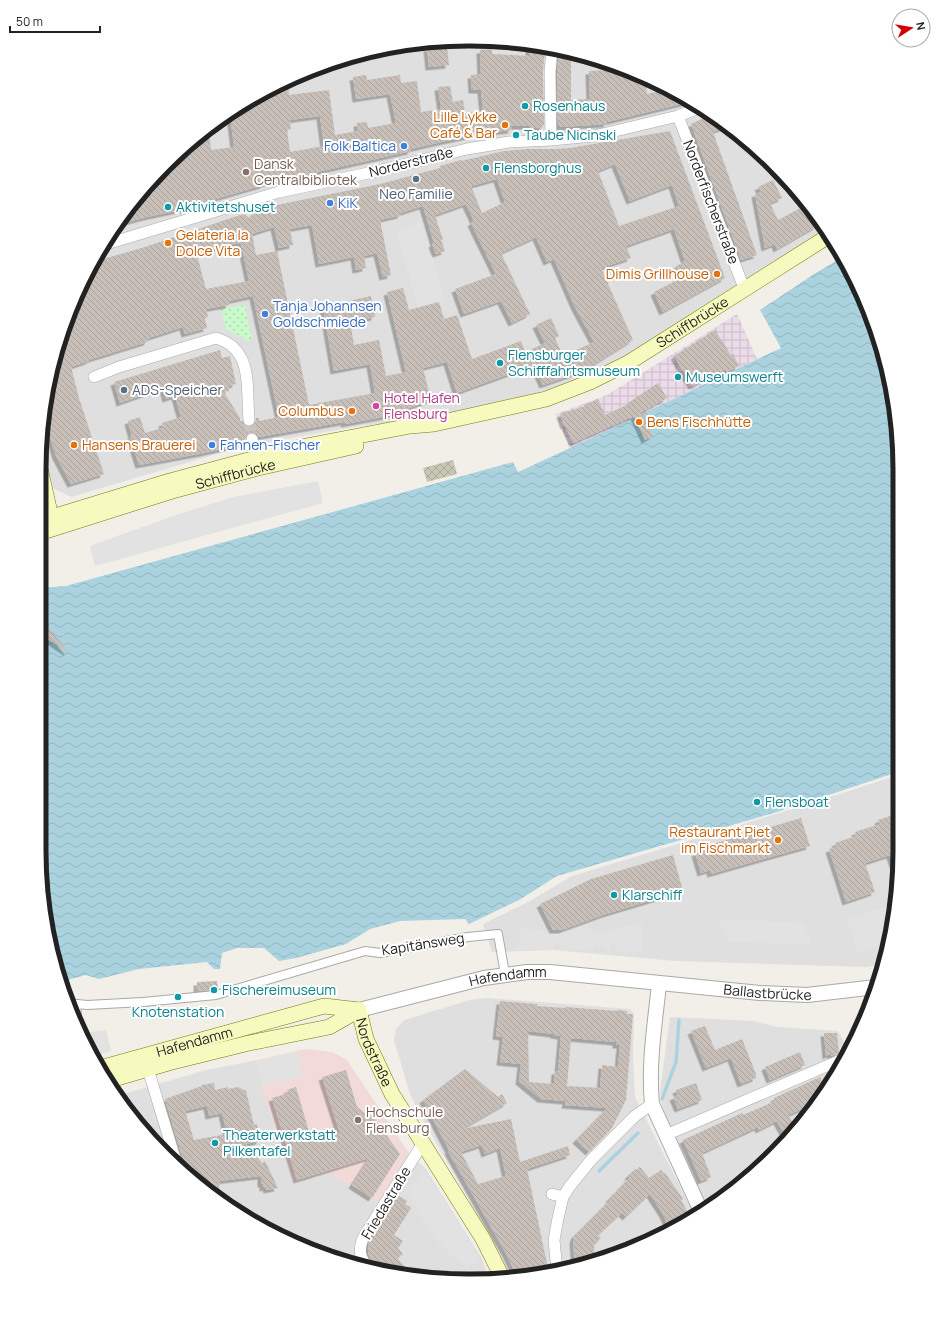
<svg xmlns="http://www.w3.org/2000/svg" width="939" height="1320" font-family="Manrope,sans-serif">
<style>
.residential{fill:#e0dfdf}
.commercial{fill:#f2dad9}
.industrial{fill:url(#industrial-grid)}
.construction{fill:url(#construction-cross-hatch)}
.park{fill:url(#park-dots)}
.parking{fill:#e2e2e2}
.water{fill:url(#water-waves)}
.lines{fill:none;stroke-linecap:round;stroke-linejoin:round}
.stream{stroke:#aad3df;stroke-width:3.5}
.building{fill:url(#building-back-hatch);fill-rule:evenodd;filter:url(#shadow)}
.minor-tunnel{stroke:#c8c6c1;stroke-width:11;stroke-dasharray:11 5.5;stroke-linecap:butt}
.pedestrian-casing{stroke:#a9a9a9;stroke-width:10}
.minor-casing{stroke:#a9a9a9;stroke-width:12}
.tertiary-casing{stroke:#a9a9a9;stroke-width:16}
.secondary-casing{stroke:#707d05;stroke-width:16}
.pedestrian{stroke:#fff;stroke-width:8}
.minor{stroke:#fff;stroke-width:11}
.tertiary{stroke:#fff;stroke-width:14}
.secondary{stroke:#f7fabf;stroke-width:15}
.culture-dot{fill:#0f9aa8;stroke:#fff;stroke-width:1.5}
.food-dot{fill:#e8710a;stroke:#fff;stroke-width:1.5}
.shop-dot{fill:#3f7fe0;stroke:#fff;stroke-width:1.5}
.education-dot{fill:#8d6e63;stroke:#fff;stroke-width:1.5}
.service-dot{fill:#5c6f8a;stroke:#fff;stroke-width:1.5}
.hotel-dot{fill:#d1479c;stroke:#fff;stroke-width:1.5}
.labels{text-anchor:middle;stroke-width:4;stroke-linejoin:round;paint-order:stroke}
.culture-label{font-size:14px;fill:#0d838f;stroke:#fff;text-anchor:start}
.food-label{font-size:14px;fill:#c56008;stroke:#fff;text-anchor:end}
.shop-label{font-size:14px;fill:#366cbe;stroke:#fff;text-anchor:start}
.street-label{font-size:14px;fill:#222;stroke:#fff}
.education-label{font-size:14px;fill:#785e54;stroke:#fff;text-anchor:start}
.service-label{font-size:14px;fill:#4e5e75;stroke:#fff}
.hotel-label{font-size:14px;fill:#b23c85;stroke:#fff;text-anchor:start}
.rim{fill:none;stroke:#222;stroke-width:5}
</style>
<defs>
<pattern id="industrial-grid" width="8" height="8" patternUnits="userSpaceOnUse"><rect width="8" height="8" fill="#ebdbe8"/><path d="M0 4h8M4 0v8" fill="none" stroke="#c9bcc7"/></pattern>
<pattern id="construction-cross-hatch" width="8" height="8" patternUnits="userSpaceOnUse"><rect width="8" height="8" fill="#c7c7b4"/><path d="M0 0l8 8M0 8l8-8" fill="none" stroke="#abab9a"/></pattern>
<pattern id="park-dots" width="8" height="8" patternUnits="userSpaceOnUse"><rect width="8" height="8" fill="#c8facc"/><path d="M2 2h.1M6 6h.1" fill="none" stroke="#acd6af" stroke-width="1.8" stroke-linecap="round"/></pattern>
<pattern id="water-waves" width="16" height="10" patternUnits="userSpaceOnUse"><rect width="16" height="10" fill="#aad3df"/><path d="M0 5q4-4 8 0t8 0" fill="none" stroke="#92b5bf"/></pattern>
<pattern id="building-back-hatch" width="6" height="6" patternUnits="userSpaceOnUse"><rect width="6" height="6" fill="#c7bfb8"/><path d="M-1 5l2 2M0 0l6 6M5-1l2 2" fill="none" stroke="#aba49e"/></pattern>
<filter id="shadow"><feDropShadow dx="-3.5" dy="3.5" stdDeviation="0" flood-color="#0004"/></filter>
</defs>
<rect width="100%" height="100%" fill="#f2efe9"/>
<!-- residential -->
<path class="residential" d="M497,40L581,54L660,83L731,128L793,185L823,230L623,358L582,378L543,395L428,418L360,426L244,446L71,497L53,488L41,449L47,385L72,305L97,254L128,207L185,146L254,97L331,62L413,43Z
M898,775L899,878L885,964L866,967L675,961L555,950L492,952L483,924L530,901L572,876L809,804Z
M488,998L630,1009L634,1014L633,1057L635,1097L694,1214L660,1237L581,1266L526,1277H509L499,1253L422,1118L410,1094L394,1040L396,1029L404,1020L470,1000Z
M670,1017L754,1021L778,1027L838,1031L849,1051L811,1112L754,1174L706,1206L663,1111L660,1091Z
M257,1060L265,1098L294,1182L329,1171L379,1204L409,1153L426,1169L482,1259L488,1277H414L305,1248L254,1223L186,1174L117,1096L206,1070Z"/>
<!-- commercial -->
<path class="commercial" d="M306,1049L332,1052L347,1060L409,1153L379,1204L329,1172L294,1182L265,1098L257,1060Z"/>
<!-- industrial -->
<path class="industrial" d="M737,314L757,359L570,448L556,414L607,395Z"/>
<!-- construction -->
<path class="construction" d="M453,460L457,474L427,482L423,468Z"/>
<!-- park -->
<path class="park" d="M432,42L379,51L413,43Z
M245,305L252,340L248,341L226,329L221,309Z"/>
<!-- parking -->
<path class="parking" d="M424,222L444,299L417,307L397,230Z
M318,481L323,503L95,566L90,546L176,515L234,497Z
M895,904L888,943L858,953L847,919Z
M718,919L803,923L812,944L729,942Z
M583,921L590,929L595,933L601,934L630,925L641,923L643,935V949L641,951H616L615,943H612L611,948L607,950H605L604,948L597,947L596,944H594V951L560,950L559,944L555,943V950H517V948L521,944L520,942V929L562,930Z
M106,1030L111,1051L93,1056L81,1033Z
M298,1052L303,1076L263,1085L258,1061Z
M425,1171L465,1233L480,1260L466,1268L438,1242L405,1191Z"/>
<!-- water -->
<path class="water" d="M841,258L856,279L885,358L896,413L898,772L777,812L557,876L519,900L469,924L465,919L400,921L370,929L346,944L296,958L279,961L264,948H237L222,953L220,969H214L207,962L139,969L99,979L86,975L60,982L54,962L39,850V588L66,586L513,462L518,472L570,448L781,348L760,310L814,274Z"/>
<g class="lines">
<!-- stream -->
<path class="stream" d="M662,1099L676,1062L679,1020
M599,1171L638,1133"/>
</g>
<!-- building -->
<path class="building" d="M529,45L545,48L543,72L544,125L541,128H530V126H511L512,130L484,133L437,143L411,149V151L398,154L264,184V185L202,203V205L190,208L147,217L117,225L128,207L185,146L209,129L211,150L234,147L230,114L254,97L288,82L289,95L329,90L335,135L358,131L357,123L367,122L368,128L396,123L390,94L356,99L353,77L366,75L367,80L400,75L401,83L417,81L421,112L441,109L438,87L450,86L453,102L463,100L465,113L483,111L481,90H472L471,75L481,74L480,50L492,49V54L529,56ZM320,116L324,146L290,152L287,130L291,129L290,120Z
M447,46L449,65L429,67L427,48Z
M559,50L571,52V100L590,99L589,71L608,70V64L645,78L647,94L668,89L689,102L607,122V124L561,127L558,124L557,72Z
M711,115L728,126L713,132L757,255L741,260L691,124Z
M670,131L725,278L663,312L654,292L679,279L675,267L685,261L674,229L626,246L631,258L601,268L633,340L596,363L572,375L543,385L534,365L457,393L447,362L423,368L431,400L388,416L345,424L344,422L259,437L257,434L251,432L246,436L244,444L204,453L139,465L130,437L132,436L128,421L140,417L145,433L163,428L162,423L181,417L175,396L166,399L163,388L120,403L114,382L220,350L222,358L230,356L236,384L228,386L229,391L224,392L240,418V421H242L246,426L250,427L255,423L256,418H259V421L279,417L253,296L229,301V305L206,309L208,317L205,318L207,328L185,334L183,327L149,338L147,342L89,360V361L71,367L79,398L104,474L71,484L56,456L44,417L47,385L72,305L93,262L145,247L234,217L244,214L250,219L257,209L380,184L440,168V166L461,160V161L504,151L528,149H556L570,148ZM615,164L630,201L672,185L679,206L619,226L598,171ZM497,179L505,202L482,213L471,186ZM466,204L474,221L471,223L496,274L455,289L464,314L501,301L512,323L530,314L501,253L536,237L547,262L554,259L575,307L594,342L563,356L555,338L559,336L551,318L536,325L545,343L525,352L521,341L472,359L457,315L444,319L439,302L409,310L403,288L387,292L406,372L386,376L379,340L354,345L350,322L375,317L371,296L323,307L334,371L370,364L375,393L309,405L277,251L256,255L252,234L274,227L279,248L293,245L290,229L312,225L319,264L354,257L356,270L366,268L364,256L377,253L383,277L391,275L380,220L401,215V213L423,206L434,243L432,244L436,254L445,251L441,240H443L435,215ZM241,243L249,281L206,289L197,255L228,245Z
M773,180L782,198L770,203L778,220L806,205L817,222L815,223L817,226L777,249L775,244L765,248L755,194L761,192L758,187Z
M715,330L731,355L733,354L739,366L727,372L726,370L718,373L692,386L674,356Z
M658,383L667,398L642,412L653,436L645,440L634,416L573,443L565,425L564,426L560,414L585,406L584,405L598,399L605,415L629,404L628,403Z
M39,617L68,651L67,652L39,633Z
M899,813V876H897L890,855L865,863L875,892L846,902L829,849L837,847L835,843L856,836L855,832L880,824L878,820Z
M801,818L810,846L711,874L710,870L701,873L695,853L704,850L703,847Z
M673,855L683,891L606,914L562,930H553L540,904L591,879Z
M217,981L218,989L197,991V982Z
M500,1001L537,1004V1006L565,1008V1007L617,1011V1010L627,1011V1014H633L626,1100L612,1128L589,1152L576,1140L607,1108L565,1105L566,1101L541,1099L519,1081L521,1064L500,1062L503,1037L496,1036ZM528,1031L554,1034V1035L561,1036L558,1071H555L554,1084L529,1082ZM571,1038L616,1042V1045H620L618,1067L602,1065L600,1088L567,1086Z
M705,1026L715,1050L742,1039L756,1074V1078L741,1084L731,1058L706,1068L691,1031Z
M824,1033H837L839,1053L832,1056L830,1054L826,1056Z
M800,1052L805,1065L770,1080L765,1067Z
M465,1069L498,1097L502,1094L507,1103L462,1129L511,1119L520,1162L568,1146L570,1155L527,1169L549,1273L526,1277H517L507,1255L448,1151L449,1150L423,1100ZM482,1145L485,1154L500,1148L506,1176L478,1184L461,1152Z
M346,1070L357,1107L369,1117L372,1115L400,1154L372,1198L352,1185L369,1158L297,1180L272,1098L289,1093L287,1090L296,1087L312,1142L340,1133L322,1077Z
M820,1077L825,1089L817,1103L788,1115L796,1129L787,1139L777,1121L759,1130L758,1127L702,1153L711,1177L701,1181L683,1140L742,1113L743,1115L775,1101L774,1098Z
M214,1083L215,1090L228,1087V1089L238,1087L246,1091L254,1125L257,1124L260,1141L246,1144L263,1164V1162L265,1161L278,1188L267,1190L266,1187L263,1188V1184H261V1176L219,1181L220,1199L186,1174L182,1170L184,1163L165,1099L202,1086V1085ZM207,1106L209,1116L222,1113L227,1134L194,1140L185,1111Z
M696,1083L702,1100L678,1109L673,1097L678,1095L676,1090Z
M640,1167L649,1178L661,1170L664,1174L665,1173L683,1199L681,1200L690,1217L670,1230L663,1214L650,1194L626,1217L622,1213L598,1235L601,1238L594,1245V1253L591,1254L592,1262L575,1268L573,1240L575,1235L610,1200L609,1199L630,1177L628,1176L635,1169L636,1170Z
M399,1196L407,1201L405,1204L411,1208L394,1235L403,1241L398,1248L403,1254L397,1258L414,1277L373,1266L372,1262L368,1253L369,1241Z"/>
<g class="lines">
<!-- minor-tunnel -->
<path class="minor-tunnel" d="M249,420L252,439"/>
<defs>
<path id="pedestrian" d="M68,1003L87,1005L143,1002L216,995L365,951L380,953L468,937L498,934L505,974
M76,1004L77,1018"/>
<path id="minor" d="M678,116L744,288
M551,140L550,72L552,49
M103,245L279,192L373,172L467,149L509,142L551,140L594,136L678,116L699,108
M94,377L119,367L216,338C254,349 246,388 249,420
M252,439L256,458
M148,1069L177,1165
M666,1135L845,1058
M552,1194L563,1197
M366,1265C359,1255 359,1249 363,1238L423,1143
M557,1271L554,1240L558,1218L563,1197L570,1186L591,1160L635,1116L652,1104"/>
<g id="tertiary">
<path d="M659,984C655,1024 648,1064 652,1104L700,1209"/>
<path id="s1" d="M359,1010L484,978L527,972H550L760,993L807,995L876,987"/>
</g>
<g id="secondary">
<path d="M39,464L51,517"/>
<path id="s2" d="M39,521L170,481L256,458L301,447L410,426L434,424L546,399L590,382L628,363L827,237"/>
<path id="s3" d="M39,533L172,491L258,468L356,446"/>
<path id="s4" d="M359,1010L366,1039L392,1094L483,1239L502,1277"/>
<path id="s5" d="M100,1068L324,1006L359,1010"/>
<path d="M107,1081L168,1063L249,1043L329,1027L359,1010"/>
</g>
</defs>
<!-- pedestrian casing -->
<use href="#pedestrian" class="pedestrian-casing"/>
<!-- minor casing -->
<use href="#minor" class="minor-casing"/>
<!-- tertiary casing -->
<use href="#tertiary" class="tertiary-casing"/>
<!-- secondary casing -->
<use href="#secondary" class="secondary-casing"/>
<!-- pedestrian -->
<use href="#pedestrian" class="pedestrian"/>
<!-- minor -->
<use href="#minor" class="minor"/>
<!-- tertiary -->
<use href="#tertiary" class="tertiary"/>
<!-- secondary -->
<use href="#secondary" class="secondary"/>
</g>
<!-- markers -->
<g class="culture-dot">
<circle cx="525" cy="106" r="4"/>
<circle cx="516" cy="135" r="4"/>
<circle cx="486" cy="168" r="4"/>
<circle cx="168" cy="207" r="4"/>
<circle cx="500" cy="363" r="4"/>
<circle cx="678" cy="377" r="4"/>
<circle cx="757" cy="802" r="4"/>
<circle cx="614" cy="895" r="4"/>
<circle cx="214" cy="990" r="4"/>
<circle cx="178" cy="997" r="4"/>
<circle cx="215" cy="1143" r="4"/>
</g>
<g class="food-dot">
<circle cx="505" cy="125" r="4"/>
<circle cx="168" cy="243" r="4"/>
<circle cx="717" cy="274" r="4"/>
<circle cx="352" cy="411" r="4"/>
<circle cx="639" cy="422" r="4"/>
<circle cx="74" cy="445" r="4"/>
<circle cx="778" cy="840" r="4"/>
</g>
<g class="shop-dot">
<circle cx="404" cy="146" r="4"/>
<circle cx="330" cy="203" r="4"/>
<circle cx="265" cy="314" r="4"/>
<circle cx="212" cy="445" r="4"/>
</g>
<g class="education-dot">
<circle cx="246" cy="172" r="4"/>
<circle cx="358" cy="1120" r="4"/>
</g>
<g class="service-dot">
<circle cx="416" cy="179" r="4"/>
<circle cx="124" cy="390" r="4"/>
</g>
<circle class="hotel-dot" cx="376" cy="406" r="4"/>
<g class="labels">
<!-- culture labels -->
<g class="culture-label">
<text x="533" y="111">Rosenhaus</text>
<text x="524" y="140">Taube Nicinski</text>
<text x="494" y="173">Flensborghus</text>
<text x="176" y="212">Aktivitetshuset</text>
<text x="508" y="360">Flensburger<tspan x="508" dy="16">Schifffahrtsmuseum</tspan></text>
<text x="686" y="382">Museumswerft</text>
<text x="765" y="807">Flensboat</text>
<text x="622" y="900">Klarschiff</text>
<text x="222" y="995">Fischereimuseum</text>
<text x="178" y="1017" text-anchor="middle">Knotenstation</text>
<text x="223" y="1140">Theaterwerkstatt<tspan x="223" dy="16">Pilkentafel</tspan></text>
</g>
<!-- food labels -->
<g class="food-label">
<text x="497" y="122">Lille Lykke<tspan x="497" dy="16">Café &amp; Bar</tspan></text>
<text x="176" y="240" text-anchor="start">Gelateria la<tspan x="176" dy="16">Dolce Vita</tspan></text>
<text x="709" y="279">Dimis Grillhouse</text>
<text x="344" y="416">Columbus</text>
<text x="647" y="427" text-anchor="start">Bens Fischhütte</text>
<text x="82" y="450" text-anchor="start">Hansens Brauerei</text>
<text x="770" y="837">Restaurant Piet<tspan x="770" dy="16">im Fischmarkt</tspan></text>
</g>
<!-- shop labels -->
<g class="shop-label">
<text x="396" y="151" text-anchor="end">Folk Baltica</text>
<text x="338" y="208">KiK</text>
<text x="273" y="311">Tanja Johannsen<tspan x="273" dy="16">Goldschmiede</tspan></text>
<text x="220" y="450">Fahnen-Fischer</text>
</g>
<!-- street labels -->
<g class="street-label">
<text transform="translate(411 162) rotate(-14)" y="5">Norderstraße</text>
<text transform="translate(711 202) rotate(69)" y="5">Norderfischerstraße</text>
<text dy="5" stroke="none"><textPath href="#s2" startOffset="688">Schiffbrücke</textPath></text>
<text dy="5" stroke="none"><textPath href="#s3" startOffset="205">Schiffbrücke</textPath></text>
<text transform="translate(423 944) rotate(-9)" y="5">Kapitänsweg</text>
<text dy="5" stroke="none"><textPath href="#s1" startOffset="153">Hafendamm</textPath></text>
<text dy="5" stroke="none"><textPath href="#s1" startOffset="414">Ballastbrücke</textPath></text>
<text dy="5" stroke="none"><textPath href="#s5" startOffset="98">Hafendamm</textPath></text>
<text dy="5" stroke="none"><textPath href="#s4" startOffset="45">Nordstraße</textPath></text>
<text transform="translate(386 1203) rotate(-59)" y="5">Friedastraße</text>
</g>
<!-- education labels -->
<g class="education-label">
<text x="254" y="169">Dansk<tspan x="254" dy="16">Centralbibliotek</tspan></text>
<text x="366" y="1117">Hochschule<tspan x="366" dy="16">Flensburg</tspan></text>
</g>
<!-- service labels -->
<g class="service-label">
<text x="416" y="199">Neo Familie</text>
<text x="132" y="395" text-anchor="start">ADS-Speicher</text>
</g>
<!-- hotel labels -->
<g class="hotel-label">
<text x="384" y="403">Hotel Hafen<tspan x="384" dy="16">Flensburg</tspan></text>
</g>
</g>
<!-- crop -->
<path d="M0 0H939V1320H0ZM469 46H470A423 423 0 0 1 893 469V851A423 423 0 0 1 470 1274H469A423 423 0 0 1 46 851V469A423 423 0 0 1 469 46Z" fill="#fff" fill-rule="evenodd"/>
<path class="rim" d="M469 46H470A423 423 0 0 1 893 469V851A423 423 0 0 1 470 1274H469A423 423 0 0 1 46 851V469A423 423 0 0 1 469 46Z"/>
<!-- north arrow -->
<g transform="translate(911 28) rotate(78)"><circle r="19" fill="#ffffff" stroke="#a7a7a7"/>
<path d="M0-3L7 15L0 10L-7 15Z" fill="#d40000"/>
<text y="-6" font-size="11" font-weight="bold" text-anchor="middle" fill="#222222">N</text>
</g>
<!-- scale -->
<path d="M10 26v6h90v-6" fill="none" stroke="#222222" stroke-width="2"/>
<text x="16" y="26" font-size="12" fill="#222222" stroke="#ffffff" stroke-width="3" paint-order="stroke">50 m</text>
</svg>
